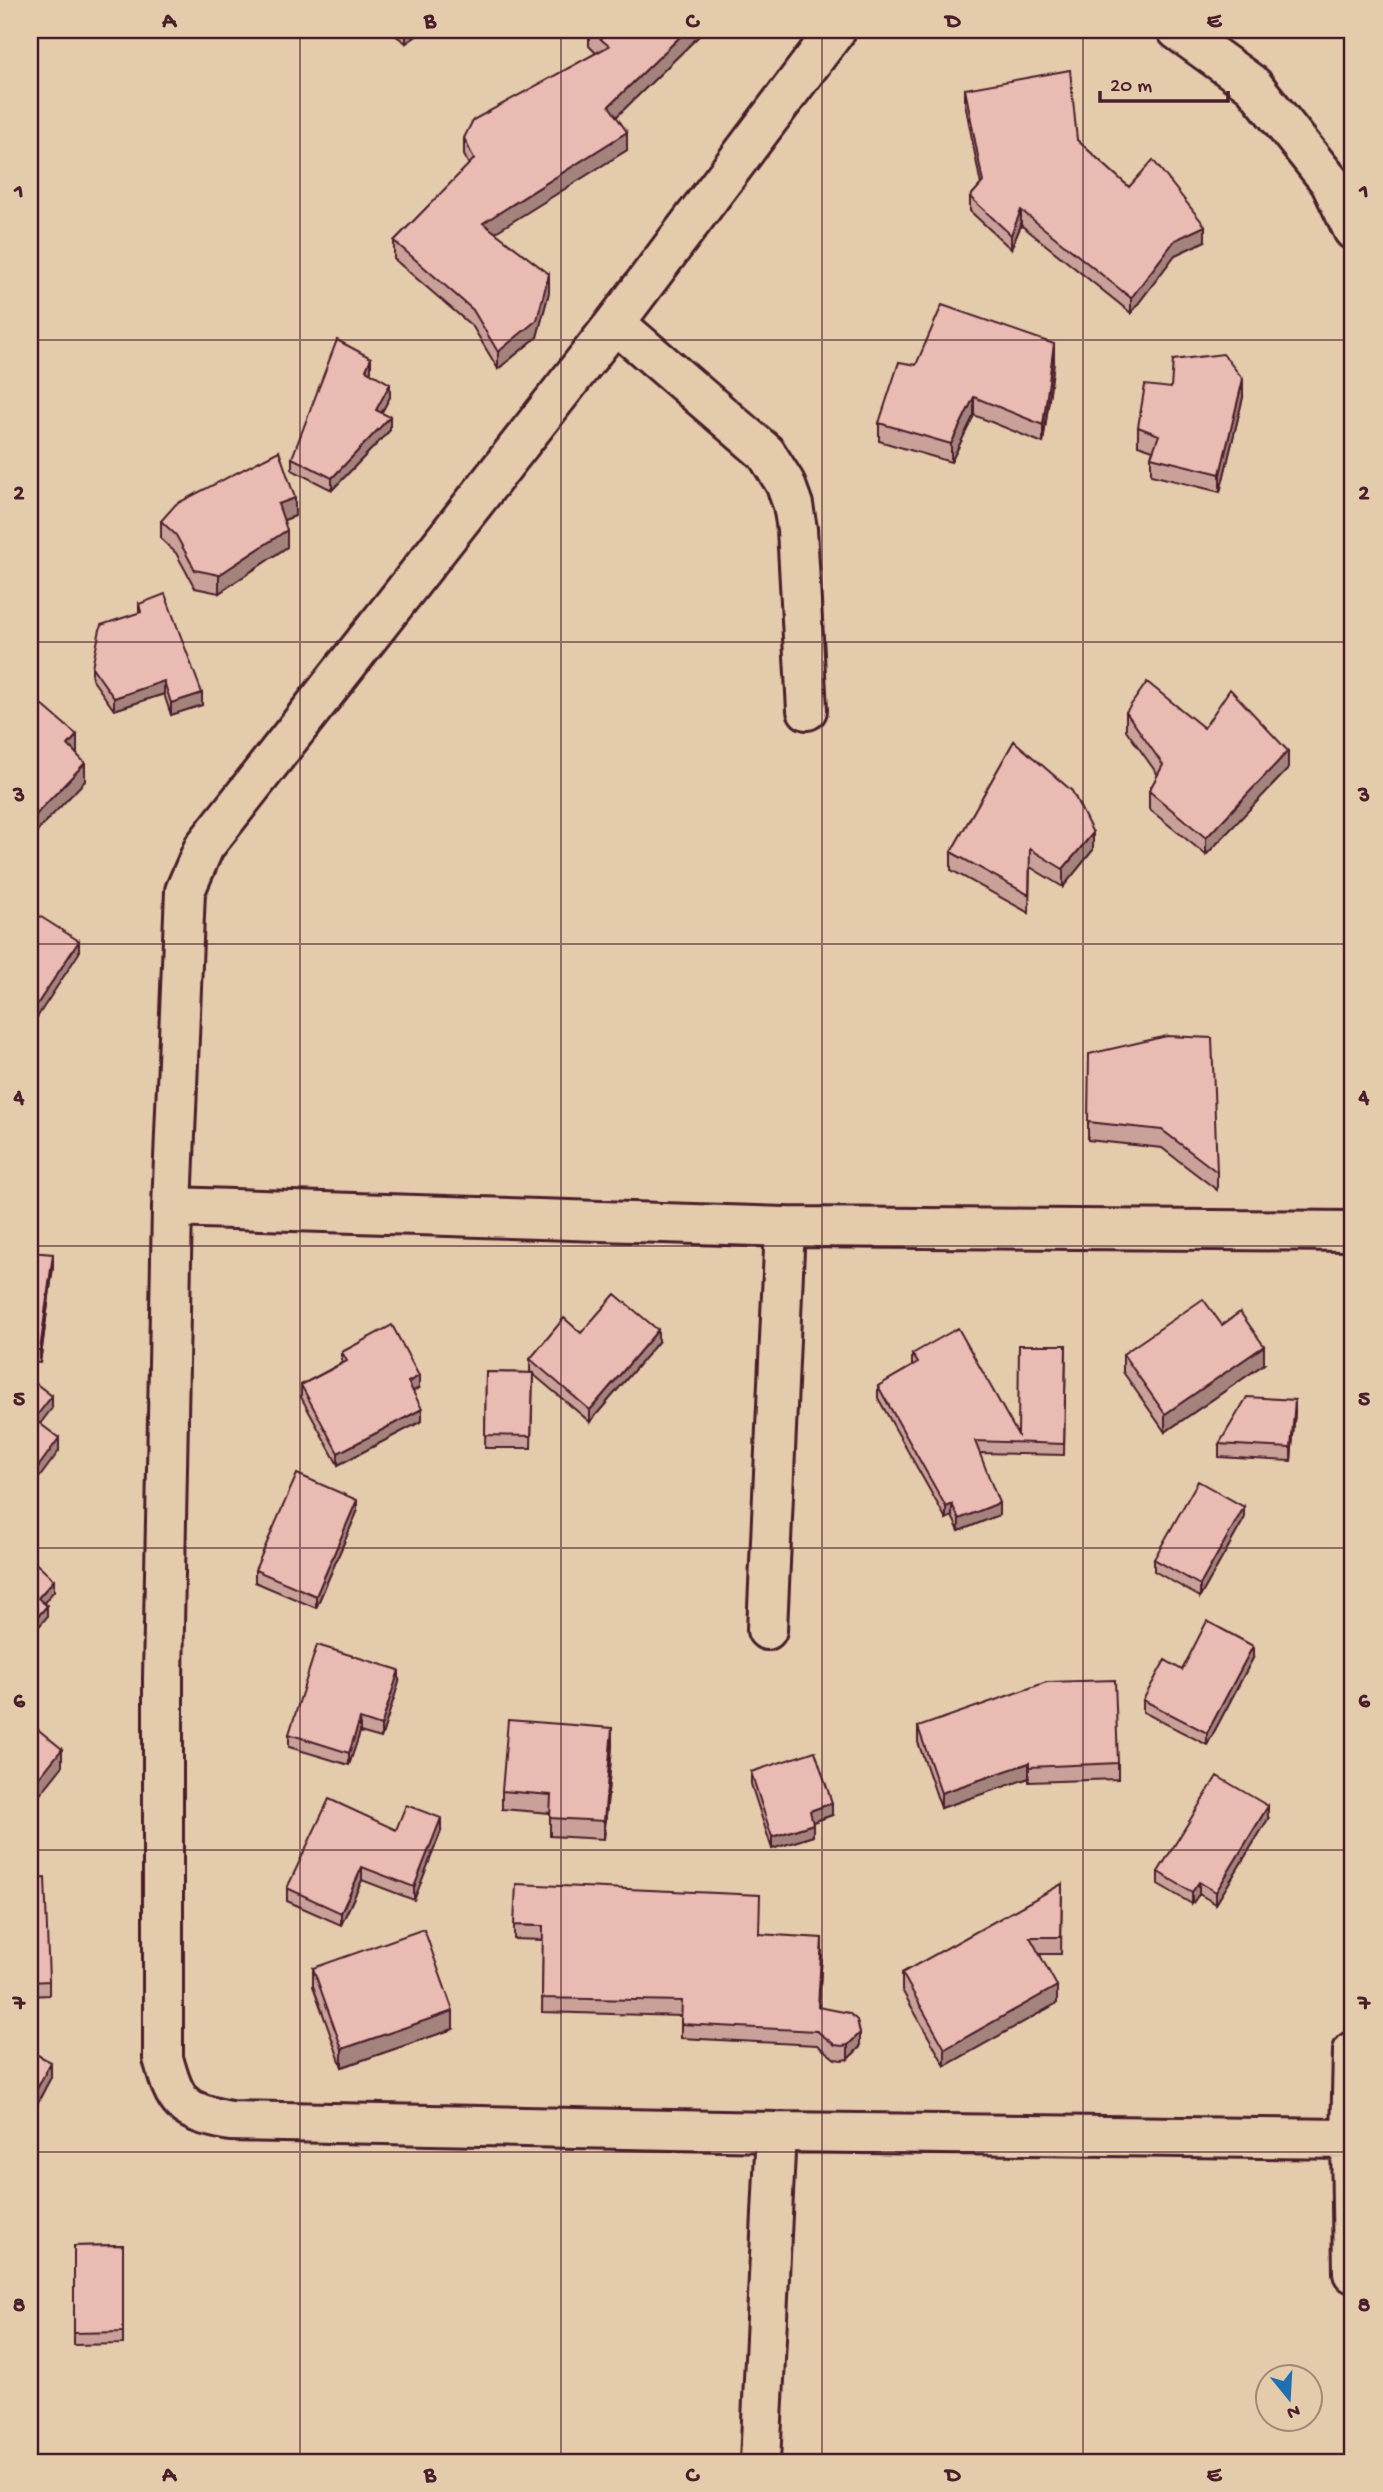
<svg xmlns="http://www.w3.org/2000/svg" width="1383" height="2492" font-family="'Gochi Hand',sans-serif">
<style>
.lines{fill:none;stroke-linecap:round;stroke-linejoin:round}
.street-casing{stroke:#4a1f2b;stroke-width:44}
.street{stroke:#e3cbac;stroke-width:38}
.wall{fill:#c9a199;stroke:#4a1f2b;stroke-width:2}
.shaded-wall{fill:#a4837d;stroke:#4a1f2b;stroke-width:2}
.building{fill:#eabbb2;stroke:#4a1f2b;stroke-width:2}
.grid{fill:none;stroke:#4a1f2b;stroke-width:2;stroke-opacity:0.55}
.neatline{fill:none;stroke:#4a1f2b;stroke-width:2.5}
.grid-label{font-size:23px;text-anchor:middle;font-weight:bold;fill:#4a1f2b}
</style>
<rect width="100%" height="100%" fill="#e3cbac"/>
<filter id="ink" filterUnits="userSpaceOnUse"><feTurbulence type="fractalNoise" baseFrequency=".0143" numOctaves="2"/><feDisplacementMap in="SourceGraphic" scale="14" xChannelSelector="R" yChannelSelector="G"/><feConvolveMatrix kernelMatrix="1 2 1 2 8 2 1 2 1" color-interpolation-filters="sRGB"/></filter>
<g filter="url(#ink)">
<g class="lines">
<defs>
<path id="street" d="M836,30L615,323L204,847L185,891L172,1207L163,1678V2058C176,2105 181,2111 230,2121L776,2132L1351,2139
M1177,30L1253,85L1330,182L1353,230
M615,323L766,453L785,483L793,505L797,529L807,710
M172,1207L785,1227L1353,1231
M767,1630L785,1227
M1353,2051L1351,2139L1353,2273
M760,2462L776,2132"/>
</defs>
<!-- street casing -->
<use href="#street" class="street-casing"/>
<!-- street -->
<use href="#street" class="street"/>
</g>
<!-- wall -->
<path class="wall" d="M388,30H425L406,43Z
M589,30H705L616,117L627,150L495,232L549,292L537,337L498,369L473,327L394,259V241L469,165L464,155V138L596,53L589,46Z
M965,89L1077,140L1129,187L1205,241L1175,255L1131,313L1021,225L1011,249L970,211V197L981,185L965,103Z
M1054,362L1043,443L974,415L951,462L879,441V423L916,365Z
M371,370L370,373L390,397L381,413L390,430L332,490L292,470V458Z
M1243,397L1220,492L1151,475V457L1153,450L1138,445V427Z
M295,516L284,520L287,547L219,593L195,588L176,553L161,539V521Z
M139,604L202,705L171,715L164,694L114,710L92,679V667L139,613Z
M1126,712L1204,728L1288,769L1206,855L1149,809V791L1158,775L1126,730Z
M1014,741L1093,850L1063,887L1030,867L1029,913L951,870V852Z
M1167,1036L1217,1172V1190L1162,1148L1088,1140V1122Z
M30,1252L53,1267L40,1363L30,1362Z
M581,1333L658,1342L590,1422L533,1374L531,1448H485L486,1372L532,1373L530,1372V1359Z
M1066,1345L1064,1455L979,1453L999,1515L959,1531L952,1516L946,1519L878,1398V1386L912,1366V1354L1018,1435Z
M342,1352L419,1388L413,1391L422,1421L338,1465L301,1397V1385L342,1363Z
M1123,1354L1264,1364L1165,1432L1123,1372Z
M1295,1412L1291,1461L1219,1457V1444Z
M357,1512L316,1608L255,1582V1570Z
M1244,1519L1200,1597L1154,1571V1559Z
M1253,1658L1207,1745L1143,1712V1700L1182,1670Z
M399,1682L381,1738L360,1732L349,1765L289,1747V1734Z
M918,1727L1118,1763V1779L1029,1782V1778L941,1808L918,1742Z
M612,1746L604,1839L550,1836V1813L502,1809V1791Z
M751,1772L832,1815L813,1822V1836L772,1849L751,1784Z
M1268,1819L1216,1904L1199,1894L1192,1904L1158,1884V1872Z
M396,1830L441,1831L414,1900L362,1880L341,1925L287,1901V1888Z
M30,1879L49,1981V1995L30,1996Z
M1062,1884L1061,1954H1040L1057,2003L945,2066L902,1990V1973Z
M514,1925L759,1934L822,1952L819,2007L860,2047L848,2059L842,2060L835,2059L817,2045L681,2038V2016L542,2012L543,1940L514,1939Z
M313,1968L453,2029L342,2067L313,1986Z
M30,2037L34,2040V2053L51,2077L30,2117Z
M123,2245V2344L74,2345V2246Z"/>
<!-- shaded-wall -->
<path class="shaded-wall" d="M406,30H425L406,43Z
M687,30H705L609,124V106Z
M627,132V150L483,240V223Z
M1021,210V225L1011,249V235Z
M1205,226V241L1175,255L1131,313V298L1175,240Z
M549,274V292L537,337L498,369V352Z
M1054,344V362L1043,443V425Z
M371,358V370L366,382V370Z
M1243,379V397L1220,492V474Z
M390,384V397L376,423V410Z
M974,397V415L951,462V444Z
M390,417V430L332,490V478Z
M295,498V516L278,522V504Z
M287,530V547L219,593V575Z
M164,681V694L114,710V698Z
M202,693V705L171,715V703Z
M77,735V753L68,763V745Z
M1288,751V769L1206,855V838Z
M85,763V781L40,828L30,841V823L40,810Z
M1093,833V850L1063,887V869Z
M79,941V953L30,1028V1015Z
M33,1084V1096L30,1099V1087Z
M38,1136V1148L30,1155V1143Z
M53,1254V1267L40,1363V1350Z
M658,1330V1342L590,1422V1410Z
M1264,1346V1364L1165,1432V1414Z
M419,1376V1388L408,1394V1382Z
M52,1396V1408L34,1432V1419Z
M1295,1400V1412L1291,1461V1448Z
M422,1409V1421L338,1465V1453Z
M59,1438V1451L30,1490V1478Z
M357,1500V1512L316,1608V1596Z
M999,1503V1515L959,1531V1519Z
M952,1504V1516L946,1519V1507Z
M1244,1507V1519L1200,1597V1585Z
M54,1580V1591L38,1610V1598Z
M47,1606V1617L30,1637V1625Z
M1253,1646V1658L1207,1745V1733Z
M399,1670V1682L381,1738V1726Z
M360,1719V1732L349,1765V1753Z
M612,1728V1746L604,1839V1821Z
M62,1749V1767L30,1807V1789Z
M1029,1763V1778L941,1808V1793Z
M832,1803V1815L810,1823V1811Z
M1268,1806V1819L1216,1904V1892Z
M441,1818V1831L414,1900V1887Z
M813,1824V1836L772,1849V1837Z
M362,1867V1880L341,1925V1913Z
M1199,1882V1894L1192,1904V1892Z
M822,1938V1952L818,2021V2007Z
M1057,1986V2003L945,2066V2049Z
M453,2011V2029L342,2067V2049Z
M860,2033V2047L848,2059V2045Z
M51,2062V2077L30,2117V2102Z"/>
<!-- building -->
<path class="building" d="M590,30H687L609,106L627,132L483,223L549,274L537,320L498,352L473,310L394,241L474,159L464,138L473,120L609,46Z
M1070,70L1077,140L1129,187L1153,160L1205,226L1175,240L1131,298L1021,210L1011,235L970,197L983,182L965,89Z
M942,305L1054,344L1043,425L974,397L951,444L879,423L899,362L916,365Z
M337,340L371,358L366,370L390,384L376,410L390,417L332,478L292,458Z
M1223,354L1243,379L1220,474L1151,457L1159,435L1138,427L1145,385L1171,388L1173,360Z
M279,451L295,498L278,504L287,530L219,575L195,570L176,535L161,521L176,504Z
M165,594L202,693L171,703L164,681L114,698L92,667L101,625L141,612L139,604Z
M1147,682L1204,728L1230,689L1288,751L1206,838L1149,791L1163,765L1126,712Z
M41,704L77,735L68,745L85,763L40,810L30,823V715Z
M1014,741L1072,791L1093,833L1063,869L1030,849L1029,895L951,852Z
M30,910L79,941L30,1015Z
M1167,1036L1212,1038L1217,1172L1162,1130L1088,1122L1089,1054Z
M30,1125L38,1136L30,1143Z
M30,1252L53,1254L40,1350H30Z
M615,1294L658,1330L590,1410L530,1359L564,1318L581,1333Z
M1203,1299L1222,1325L1240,1312L1264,1346L1165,1414L1123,1354Z
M392,1325L419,1376L408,1382L422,1409L338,1453L301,1385L347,1361L342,1352Z
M958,1328L1018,1435L1019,1345H1066L1064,1444L975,1441L999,1503L959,1519L952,1504L946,1507L878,1386L918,1363L912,1354Z
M486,1372L533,1373L531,1436L485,1435Z
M30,1379L52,1396L34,1419L59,1438L30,1478Z
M1247,1397L1295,1400L1291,1448L1219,1444Z
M297,1474L357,1500L316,1596L255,1570Z
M1198,1481L1244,1507L1200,1585L1154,1559Z
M30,1558L54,1580L38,1598L47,1606L30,1625Z
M1207,1621L1253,1646L1207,1733L1143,1700L1165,1660L1182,1670Z
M317,1645L399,1670L381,1726L360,1719L349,1753L289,1734Z
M1115,1680L1118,1763L1029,1767V1763L941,1793L918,1727L1047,1682Z
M508,1720L612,1728L604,1821L550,1818L551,1795L502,1791Z
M30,1723L62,1749L30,1789Z
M815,1751L832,1803L810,1811L813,1824L772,1837L751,1772Z
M1217,1776L1268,1806L1216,1892L1199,1882L1192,1892L1158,1872Z
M329,1799L396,1830L406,1805L441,1818L414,1887L362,1867L341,1913L287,1888Z
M45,1878L49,1981L30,1982V1879Z
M516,1884L760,1895L759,1934L822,1938L818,2007L849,2013L857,2020L860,2033L848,2045L842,2046L835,2045L817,2031L681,2024L682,2001L542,1998L543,1926L514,1925Z
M1062,1884L1061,1937H1030L1057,1986L945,2049L902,1973Z
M424,1929L453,2011L342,2049L313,1968Z
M30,2051L51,2062L30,2102Z
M123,2245V2332L74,2333V2246Z"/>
</g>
<!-- grid -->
<path class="grid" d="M300,30V2462M561,30V2462M822,30V2462M1083,30V2462M30,340H1353M30,642H1353M30,944H1353M30,1246H1353M30,1548H1353M30,1850H1353M30,2152H1353"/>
<!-- margin -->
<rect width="1383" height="2492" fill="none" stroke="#e3cbac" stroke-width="77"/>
<!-- north arrow -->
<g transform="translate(1289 2398) rotate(162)"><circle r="33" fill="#e3cbac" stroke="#a68678" stroke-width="2"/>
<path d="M0-5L12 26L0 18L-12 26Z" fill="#1f6fb2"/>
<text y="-10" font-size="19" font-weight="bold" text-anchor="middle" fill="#4a1f2b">N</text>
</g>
<!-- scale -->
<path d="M1100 91v10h128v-10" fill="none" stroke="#4a1f2b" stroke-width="3.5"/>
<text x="1110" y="91" font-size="21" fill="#4a1f2b" stroke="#e3cbac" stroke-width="5" paint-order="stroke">20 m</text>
<rect x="38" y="38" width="1306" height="2416" class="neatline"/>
<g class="grid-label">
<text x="169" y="27">A</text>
<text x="430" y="27">B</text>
<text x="692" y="27">C</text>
<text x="953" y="27">D</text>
<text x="1214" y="27">E</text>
<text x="19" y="197">1</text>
<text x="1364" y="197">1</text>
<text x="19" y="499">2</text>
<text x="1364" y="499">2</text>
<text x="19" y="801">3</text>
<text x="1364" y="801">3</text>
<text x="19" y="1103">4</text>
<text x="1364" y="1103">4</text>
<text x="19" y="1405">5</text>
<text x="1364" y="1405">5</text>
<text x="19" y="1707">6</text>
<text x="1364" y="1707">6</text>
<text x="19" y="2009">7</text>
<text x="1364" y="2009">7</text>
<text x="19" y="2311">8</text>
<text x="1364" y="2311">8</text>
<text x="169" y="2481">A</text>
<text x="430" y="2481">B</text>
<text x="692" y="2481">C</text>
<text x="953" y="2481">D</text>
<text x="1214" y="2481">E</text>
</g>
</svg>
